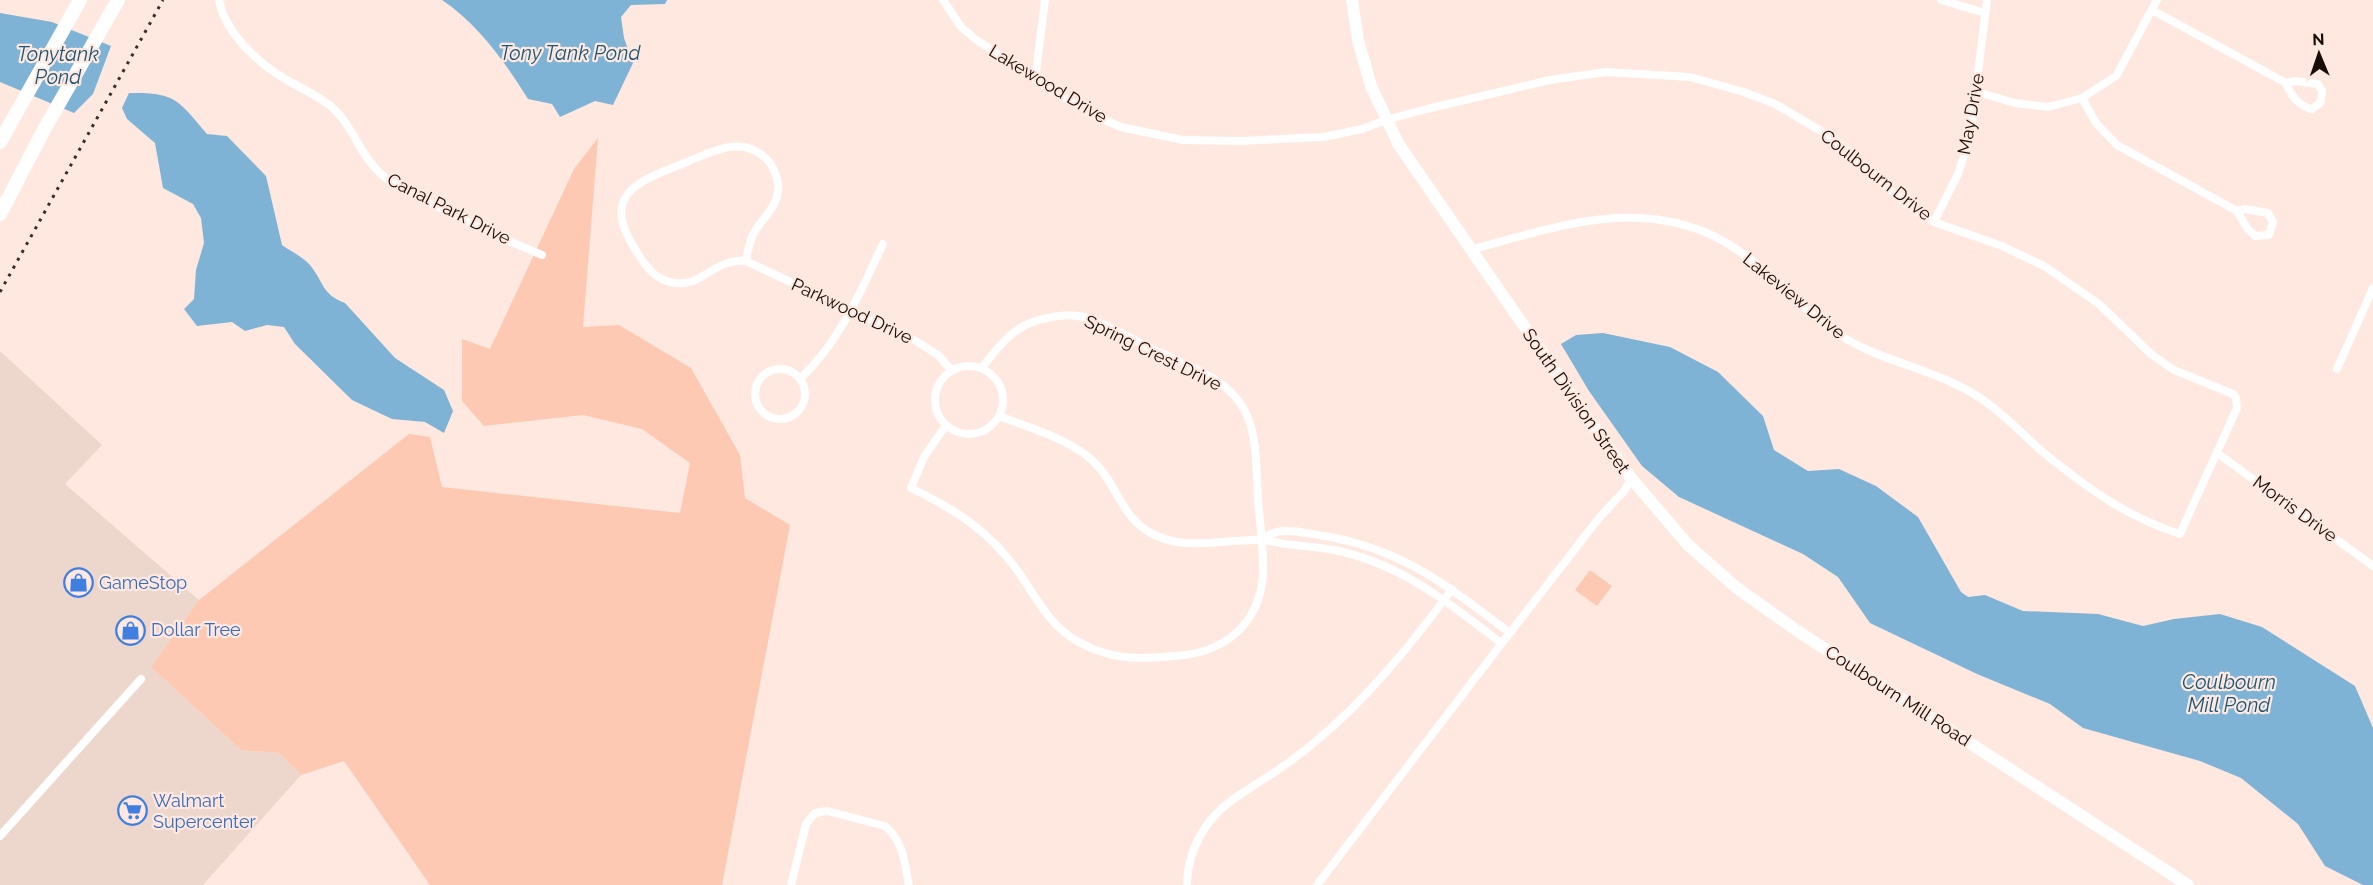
<svg xmlns="http://www.w3.org/2000/svg" width="2373" height="885" font-family="Raleway,sans-serif">
<style>
.commercial{fill:#edd6cc}
.green{fill:#fdc9b3}
.water{fill:#7fb3d5}
.lines{fill:none;stroke-linecap:round;stroke-linejoin:round}
.street{stroke:#fff;stroke-width:8}
.secondary{stroke:#fff;stroke-width:12}
.primary{stroke:#fff;stroke-width:14}
.rail{stroke:#3a2d28;stroke-width:3;stroke-dasharray:3 6;stroke-linecap:butt}
.labels{text-anchor:middle;stroke-width:4.5;stroke-linejoin:round;paint-order:stroke}
.street-label{font-size:18px;fill:#170c07;stroke:#fee8df}
.shop-label{font-size:18px;fill:#366cbe;stroke:#fee8df;text-anchor:start}
.water-label{font-size:20px;font-style:italic;fill:#185678;stroke:#fee8df}
</style>
<rect width="100%" height="100%" fill="#fee8df"/>
<!-- commercial -->
<path class="commercial" d="M0,351L102,445L65,484L199,600L151,667L241,750L279,753L301,775L203,885H0Z"/>
<!-- green -->
<path class="green" d="M598,138L583,327L619,325L691,368L740,455L745,498L790,525L722,885H430L344,761L301,775L279,753L241,750L151,667L199,600L409,434L430,437L442,487L680,513L690,463L642,429L583,415L484,426L462,401V339L490,349L574,169Z
M1590,570L1612,586L1597,606L1575,590Z"/>
<!-- water -->
<path class="water" d="M442,0H667L665,4L631,5L621,17L624,38L633,63L613,105L595,101L560,117L552,104L528,99C505,62 478,24 442,0Z
M0,13L52,22L111,46L93,94L74,113L0,82Z
M129,93C176,92 178,100 207,134L227,136L266,176L282,245C290,251 303,257 310,265C324,282 321,294 345,303L395,358L444,390L453,411L444,433L425,422L392,419L352,400L295,344L284,327L267,325L245,331L232,322L197,326L184,309L194,299L196,270L204,243L201,218L193,204L163,188L155,143L127,119L122,108Z
M1603,333L1670,347L1718,372L1763,416L1774,450L1808,471L1839,469L1876,486L1918,517L1961,592L1968,597L1985,595L2023,611L2098,614L2143,626L2174,619L2220,614L2262,627L2355,686L2373,728V885H2363L2325,866L2298,824L2241,778L2200,761L2083,728L2050,704L1977,674L1870,623L1838,577L1803,554L1679,497L1642,466L1589,391L1561,344L1576,335Z"/>
<g class="lines">
<!-- street -->
<path class="street" d="M219,0C225,33 257,62 285,79C299,87 314,94 328,104C352,122 358,153 380,173C394,186 413,194 430,203C467,222 504,239 542,255
M943,0L961,27L974,38L1035,80L1095,116L1121,127L1183,140L1241,141L1324,137L1362,129L1386,120L1427,109L1550,80L1606,72L1690,77L1744,92L1775,104L1833,138L1906,204L1934,222L2002,246L2044,266L2099,304L2151,354L2174,370L2233,394L2236,398L2237,408L2180,534C2127,517 2087,488 2044,453C2025,437 2007,417 1986,402C1943,370 1884,364 1838,334C1808,316 1788,286 1759,266C1743,253 1724,240 1705,232C1625,200 1549,229 1470,250
M1941,0L1985,13
M2152,10L2286,83L2295,81L2318,84L2322,91L2321,102L2312,109C2299,107 2290,94 2286,83
M1035,80L1045,0
M1977,92L2015,103L2048,107L2082,98L2116,76L2157,0
M2082,98L2096,123L2117,145L2237,211L2245,209L2268,213L2273,222L2269,235L2255,236L2247,228L2237,211
M1934,222L1958,174L1970,137L1987,0
M746,261C748,251 749,240 755,231C765,214 780,206 778,183C776,173 771,162 763,156C738,135 708,154 682,164C638,181 600,195 635,249C644,264 653,278 670,282C702,290 712,258 746,261L916,341L938,355L952,371
M935 400a34 34 0 1 1 68 0a34 34 0 1 1-68 0Z
M755 394a25 25 0 1 1 50 0a25 25 0 1 1-50 0Z
M2337,369L2373,288
M800,379C840,341 860,293 883,244
M999,416C1030,428 1068,438 1093,461C1119,485 1120,520 1157,536C1181,547 1207,543 1233,541C1242,540 1252,541 1260,539C1266,538 1271,533 1277,532C1290,529 1305,533 1318,535C1400,547 1446,585 1510,633
M946,425L924,457L911,488C948,506 980,525 1006,556C1041,597 1045,635 1105,653C1128,660 1152,658 1175,656C1224,653 1259,625 1263,575C1264,550 1260,524 1258,499C1256,471 1258,437 1245,411C1239,400 1230,390 1220,383C1197,367 1169,357 1144,345C1125,335 1105,323 1084,317C1072,314 1059,315 1047,318C1016,323 999,345 982,368
M2217,453L2373,566
M1261,539C1287,547 1315,545 1343,552C1405,567 1452,605 1501,643
M0,836L141,679
M791,885L806,824L815,813L827,811L885,826C904,842 904,862 909,885
M1187,885C1187,859 1198,834 1215,815C1230,799 1249,789 1267,777C1284,767 1300,754 1315,742C1368,698 1411,645 1452,589
M1317,885L1492,656L1599,518L1625,490L1631,478"/>
<!-- secondary -->
<path class="secondary" d="M1352,0L1358,40L1371,86L1399,145L1584,413L1631,478L1688,545L1737,588L1796,630L2188,885"/>
<!-- primary -->
<path class="primary" d="M0,142L80,0
M0,214L45,128L118,0"/>
<!-- rail -->
<path class="rail" d="M0,292L163,0"/>
</g>
<!-- icons -->
<defs>
<symbol id="shop-ring" viewBox="-11 -11 22 22"><circle r="9.5" fill="#fee8df" stroke="#3f7fe0" stroke-width="1.5"/><path d="M-5-2.5h2.3a2.7 3.5 0 0 1 5.4 0H5L5.5 6h-11ZM-1.5-2.5h3a1.5 2.3 0 0 0-3 0Z" fill="#3f7fe0"/></symbol>
<symbol id="supermarket-ring" viewBox="-11 -11 22 22"><circle r="9.5" fill="#fee8df" stroke="#3f7fe0" stroke-width="1.5"/><path d="M-6-5.5h2.5l.6 2H6L4.5 2H-2.5L-4.4-4H-6ZM-1.5 3.2a1.3 1.3 0 1 0 .1 0ZM3 3.2a1.3 1.3 0 1 0 .1 0Z" fill="#3f7fe0"/></symbol>
</defs>
<g fill-rule="evenodd">
<use href="#shop-ring" x="62" y="566" width="33" height="33"/>
<use href="#shop-ring" x="114" y="614" width="33" height="33"/>
<use href="#supermarket-ring" x="116" y="794" width="33" height="33"/>
</g>
<g class="labels">
<!-- street labels -->
<g class="street-label">
<text transform="translate(1048 84) rotate(31)" y="6">Lakewood Drive</text>
<text transform="translate(1971 114) rotate(-80)" y="6">May Drive</text>
<text transform="translate(1876 175) rotate(38)" y="6">Coulbourn Drive</text>
<text transform="translate(449 209) rotate(27)" y="6">Canal Park Drive</text>
<text transform="translate(1794 296) rotate(39)" y="6">Lakeview Drive</text>
<text transform="translate(852 311) rotate(25)" y="6">Parkwood Drive</text>
<text transform="translate(1153 353) rotate(26)" y="6">Spring Crest Drive</text>
<text transform="translate(1576 401) rotate(55)" y="6">South Division Street</text>
<text transform="translate(2295 509) rotate(36)" y="6">Morris Drive</text>
<text transform="translate(1898 696) rotate(33)" y="6">Coulbourn Mill Road</text>
</g>
<!-- shop labels -->
<g class="shop-label">
<text x="99" y="589">GameStop</text>
<text x="151" y="636">Dollar Tree</text>
<text x="153" y="807">Walmart<tspan x="153" dy="21">Supercenter</tspan></text>
</g>
<!-- water labels -->
<g class="water-label">
<text x="570" y="60">Tony Tank Pond</text>
<text x="58" y="61">Tonytank<tspan x="58" dy="23">Pond</tspan></text>
<text x="2229" y="689">Coulbourn<tspan x="2229" dy="23">Mill Pond</tspan></text>
</g>
</g>
<!-- north arrow -->
<g transform="translate(2319 54) rotate(358)" stroke="#fee8df" stroke-width="4.5" paint-order="stroke">
<path d="M0-4.5L10 22L0 15L-10 22Z" fill="#170c07"/>
<text y="-9" font-size="16" font-weight="bold" text-anchor="middle" fill="#170c07">N</text>
</g>
</svg>
